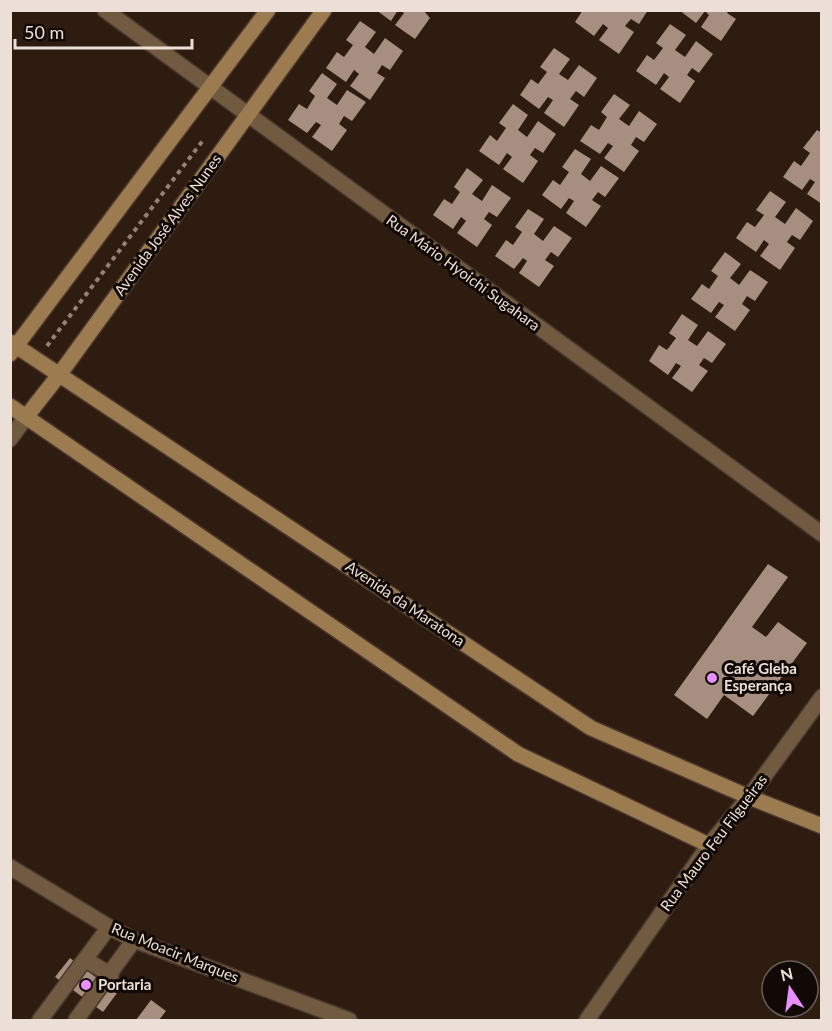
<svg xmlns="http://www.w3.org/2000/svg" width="832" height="1031" font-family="Lato,sans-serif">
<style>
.building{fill:#a68f81}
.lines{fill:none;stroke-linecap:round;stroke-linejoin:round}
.street-casing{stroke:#49372d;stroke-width:18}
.secondary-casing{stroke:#49372d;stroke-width:18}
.path{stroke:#92837a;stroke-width:4;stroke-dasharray:4.5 4.5;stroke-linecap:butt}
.street{stroke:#705b40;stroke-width:15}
.secondary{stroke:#9d7b50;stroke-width:15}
.poi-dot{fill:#e98efe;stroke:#100905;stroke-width:2}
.labels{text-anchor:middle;stroke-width:6;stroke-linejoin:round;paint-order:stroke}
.street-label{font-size:15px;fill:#ecdfd8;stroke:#100905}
.poi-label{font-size:15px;font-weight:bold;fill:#ecdfd8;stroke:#100905;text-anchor:start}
</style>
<rect width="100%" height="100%" fill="#2e1c11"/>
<!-- building -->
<path class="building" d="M376,10H398L391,21Z
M400,10H423L430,18L415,39L395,25L404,13Z
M583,10L594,12L648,10L639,24L631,19L625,26L634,32L619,54L599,40L608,28L603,24L594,36L575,22Z
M679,10H729L727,13L736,19L721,41L701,27L709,15L705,11L696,23Z
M360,21L376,32L365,47L374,54L385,38L403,51L390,70L382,65L377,73L385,78L370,100L350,86L359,74L354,70L346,82L326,68L337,52L344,57L353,45L346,40Z
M670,24L686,35L675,50L685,57L696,41L713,54L699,73L692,68L687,75L695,81L680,103L660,89L669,77L664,73L656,85L636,71L647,55L654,60L663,48L656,43Z
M554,48L570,59L559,74L568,80L579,65L597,78L584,97L576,91L570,99L579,105L564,127L544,113L553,100L548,97L539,109L520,95L531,79L538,84L547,72L540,67Z
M322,73L337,84L327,98L337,105L347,90L366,102L352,121L344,116L339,124L347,130L332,151L312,137L321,125L316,122L307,133L288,120L299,104L307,109L315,96L309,91Z
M614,94L630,105L619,119L629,126L639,111L657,124L644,142L636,137L631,145L639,151L624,172L604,158L613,146L608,143L600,154L580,141L591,125L599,130L607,117L601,112Z
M513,104L528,115L518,130L527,137L538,121L556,134L543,153L535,148L530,155L538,161L523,183L503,169L512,157L507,153L499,165L479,151L490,135L497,141L506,128L499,123Z
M817,130L822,133V204L807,194L815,182L810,179L802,190L783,177L794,161L801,166L810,153L803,148Z
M575,149L591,159L581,174L590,181L601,166L619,178L605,197L598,192L592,200L601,206L586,227L566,213L574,201L569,198L561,209L542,195L553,180L560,185L569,172L562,167Z
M467,168L483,180L472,194L482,201L492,185L511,198L497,217L489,212L484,219L492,225L477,247L457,233L466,221L461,217L453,229L433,215L444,199L452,204L460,192L454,187Z
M770,191L786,202L775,217L785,224L796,208L813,221L800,240L792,235L787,242L795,248L780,270L760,256L769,244L764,240L756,252L736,238L747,222L755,227L764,215L756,210Z
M528,209L544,219L534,234L543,241L554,226L572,238L558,257L551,252L545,260L554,266L539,287L519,273L527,261L523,258L514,269L495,256L506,240L513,245L522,232L515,227Z
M725,252L741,264L730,278L739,285L750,270L768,282L755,301L747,296L742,304L750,310L735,331L715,317L724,305L719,302L711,313L691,299L702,284L709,289L718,276L711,271Z
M682,314L698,325L688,340L697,346L708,331L726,344L712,363L704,358L699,365L708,371L692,392L672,378L681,366L676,363L668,375L649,361L659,345L667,350L676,338L669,333Z
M768,564L788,577L752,627L766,637L778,622L807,643L753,716L724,695L707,719L674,695Z
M70,958L117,993L103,1012L55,977Z
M151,1000L166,1011L159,1020H136Z"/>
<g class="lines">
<defs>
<path id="street" d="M105,10L822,534
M10,439L26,417
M10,867L109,927L134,940L349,1020
M86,960L111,975
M40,1020L109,927
M76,1020L134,940
M587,1020L709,845L749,797L822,697"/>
<path id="secondary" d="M10,342L591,728L749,797L822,826
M10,354L268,10
M10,406L518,754L709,845
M26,417L59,375L324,10"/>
</defs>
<!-- street casing -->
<use href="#street" class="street-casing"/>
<!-- secondary casing -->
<use href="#secondary" class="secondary-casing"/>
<!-- path -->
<path class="path" d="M47,346L204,139"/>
<!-- street -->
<use href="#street" class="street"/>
<!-- secondary -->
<use href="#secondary" class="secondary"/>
</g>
<!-- markers -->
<g class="poi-dot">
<circle cx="712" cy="678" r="6"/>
<circle cx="86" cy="985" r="6"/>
</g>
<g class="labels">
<!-- street labels -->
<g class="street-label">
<text transform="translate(168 225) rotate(-54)" y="5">Avenida José Alves Nunes</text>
<text transform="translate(463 273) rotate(36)" y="5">Rua Mário Hyoichi Sugahara</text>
<text transform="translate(405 604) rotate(34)" y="5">Avenida da Maratona</text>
<text transform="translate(714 843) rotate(-53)" y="5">Rua Mauro Feu Filgueiras</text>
<text transform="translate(175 953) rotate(22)" y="5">Rua Moacir Marques</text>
</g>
<!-- poi labels -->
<g class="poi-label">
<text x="724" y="674">Café Gleba<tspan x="724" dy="17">Esperança</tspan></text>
<text x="98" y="990">Portaria</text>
</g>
</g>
<!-- border -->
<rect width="832" height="1031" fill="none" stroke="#ecdfd8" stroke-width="24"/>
<!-- north arrow -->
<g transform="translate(790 989) rotate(347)"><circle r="28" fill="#100905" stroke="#685f59" stroke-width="1.5"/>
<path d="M0-4.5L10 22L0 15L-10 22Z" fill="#e98efe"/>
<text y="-9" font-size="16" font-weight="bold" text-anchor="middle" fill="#ecdfd8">N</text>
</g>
<!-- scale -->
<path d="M15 39v9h177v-9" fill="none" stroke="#ecdfd8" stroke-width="3"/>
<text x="24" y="39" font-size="18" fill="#ecdfd8" stroke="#100905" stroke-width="4.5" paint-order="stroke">50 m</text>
</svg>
